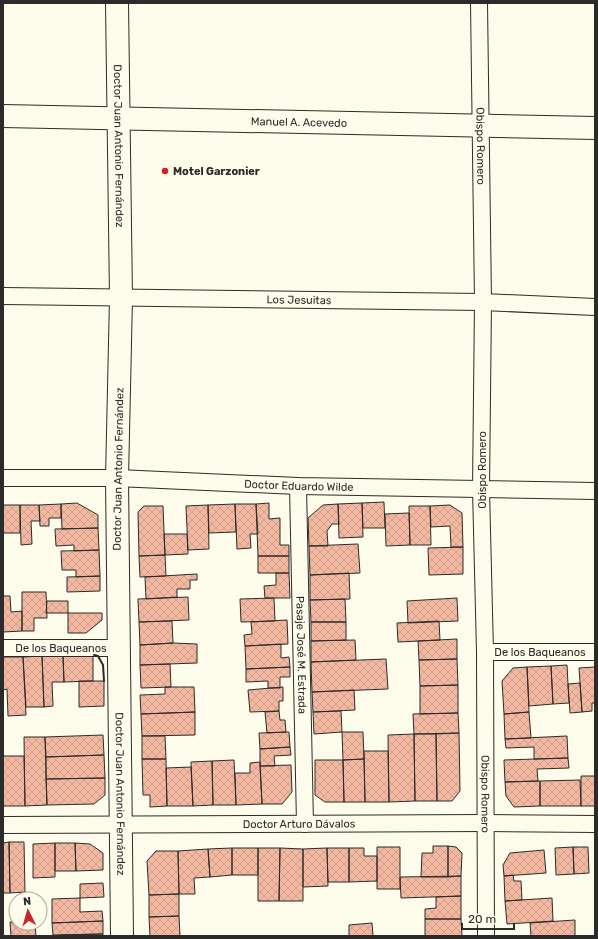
<svg xmlns="http://www.w3.org/2000/svg" width="598" height="939" font-family="Rubik,sans-serif">
<style>
.building{fill:url(#building-cross-hatch);stroke:#2b2b2b}
.lines{fill:none;stroke-linecap:round;stroke-linejoin:round}
.street-casing{stroke:#2b2b2b;stroke-width:18}
.secondary-casing{stroke:#2b2b2b;stroke-width:24}
.street{stroke:#fdfbea;stroke-width:16}
.secondary{stroke:#fdfbea;stroke-width:22}
.wall{stroke:#2b2b2b;stroke-width:2}
.poi-dot{fill:#c62828;stroke:#fdfbea;stroke-width:1.5}
.labels{text-anchor:middle;stroke-width:3;stroke-linejoin:round;paint-order:stroke}
.street-label{font-size:11px;fill:#2b2b2b;stroke:#fdfbea}
.poi-label{font-size:11px;font-weight:bold;fill:#2b2b2b;stroke:#fdfbea;text-anchor:start}
</style>
<defs>
<pattern id="building-cross-hatch" width="8" height="8" patternUnits="userSpaceOnUse"><rect width="8" height="8" fill="#f2b8a0"/><path d="M0 0l8 8M0 8l8-8" fill="none" stroke="#d09e8a"/></pattern>
</defs>
<rect width="100%" height="100%" fill="#fdfbea"/>
<!-- building -->
<path class="building" d="M384,502L385,528H363L362,503Z
M77,503L98,515V528L62,529L61,504Z
M269,503V519L280,518V545H289V556H258L256,504Z
M362,503L363,537L339,538L338,504Z
M61,504V518H49V526H40L39,505Z
M235,504L236,532L209,533L208,505Z
M235,504H256L258,534H250L251,548L237,549Z
M338,504L339,524H332L327,531L328,546H309L308,518L323,505Z
M3,505H20V533H3Z
M20,505H39L40,521H31L32,544L21,545Z
M208,505L209,549L188,550L186,506Z
M450,505L462,513L463,547H451L450,526L431,527L430,506Z
M144,506H163L165,555L139,556L138,512Z
M409,506H430L431,545H410Z
M409,513L410,545L386,546L385,514Z
M98,528L99,550L74,551V545L56,546L55,529Z
M164,534H187L188,554L165,555Z
M358,544L360,573L310,575L309,546Z
M463,547V574L429,575L428,548Z
M99,550L100,576L76,577V570H62L61,551Z
M165,555L166,576L140,577L139,556Z
M258,556H289V573H258Z
M276,573H289L290,598H265L264,586L276,585Z
M349,573L350,599L310,600V575Z
M197,574V580H190V589H177V597L146,599L145,577Z
M100,576V591L67,592V577Z
M22,592H46L47,618H34V631H22Z
M3,596H10L11,612L22,611V631L3,632Z
M188,597L189,620L139,622L138,599Z
M274,598L275,621L241,622L240,599Z
M457,598L458,621L408,623L407,601Z
M345,599L346,622H311L310,600Z
M47,601H68V613H46Z
M68,613H102V620L86,633H68Z
M287,620L288,644L245,646L244,635L252,634L251,622Z
M172,621L173,643L140,645L139,622Z
M439,621L440,640L398,642L397,623Z
M311,622H346V640L311,641Z
M457,639V659L419,660L418,641Z
M355,640L356,660L311,662V641Z
M173,643L197,644V663L140,665V645Z
M281,644V658L289,657L290,667L246,669L245,646Z
M93,655V681L64,682L63,656Z
M42,656L44,707H26L23,657Z
M42,656H63L64,682H52L53,706L44,707Z
M3,657H23L26,715L8,716L7,689L3,690Z
M386,659L388,689L312,692L311,662Z
M457,659L458,685L420,686L419,660Z
M170,664L171,687L141,688L140,665Z
M567,665L569,703L553,704L551,666Z
M551,666L553,704L529,706L527,667Z
M290,667V677H280V688H268V681L246,682V669Z
M527,667L529,712L504,714L502,681L513,668Z
M595,667V703H592V711L582,712L579,668Z
M79,681H104V706L79,707Z
M580,683L582,712L570,713L568,684Z
M458,685V713L420,714V686Z
M165,687H194L195,712L141,714L140,695L165,694Z
M283,687V701H279V711L250,712L248,690Z
M354,690L355,710L313,712L312,692Z
M279,711L280,720H285L286,732L267,733L265,712Z
M341,711L342,732L314,734L313,712Z
M195,712V735L142,736L141,714Z
M529,712L531,738L505,739L504,714Z
M458,713L459,733L414,734L413,714Z
M289,732L290,747L260,749L259,733Z
M342,732H363L364,759L343,760Z
M459,733L460,791L452,801H437L436,734Z
M414,734H436L437,801H415Z
M414,734L415,801L389,802L388,735Z
M103,735L104,755L46,757L45,737Z
M142,736H165L166,759H142Z
M567,736L568,758L534,759V747L506,748L505,739Z
M24,737H45L47,805L25,806Z
M290,747L291,755L274,756L275,766H260V749Z
M364,751H388L389,802H365Z
M104,755L105,778L46,779V757Z
M3,756H24L25,806H3Z
M568,758L569,768L537,769L538,781L505,782L504,760Z
M142,759H166L167,806L150,807V795H143Z
M364,759L365,802H344L343,760Z
M234,760L236,805H213L212,761Z
M315,760H343L344,802H325L315,795Z
M212,761L213,805L193,806L191,762Z
M260,762L262,804L236,805L235,773H250V763Z
M291,765L292,792L282,804H262L260,766Z
M191,767L193,806H167L166,768Z
M581,776H595V806H581Z
M105,778V795L94,804L47,805L46,779Z
M580,780L581,806H540V781Z
M540,781V806L514,807L506,796L505,782Z
M9,842H24L25,892L10,893Z
M9,842L10,893H3V843Z
M55,843V877L33,878V844Z
M55,843H75L76,871H55Z
M75,843L90,844L103,853V870L76,871Z
M433,846H448V877H421L422,853H433Z
M448,846L456,847L462,853L461,876L448,877Z
M377,847H400V889H377Z
M573,847L574,874L556,875L555,848Z
M573,847H588L589,873L574,874Z
M232,848V875L210,877L208,849Z
M232,848H258V875H232Z
M258,848H280L279,901H258Z
M280,848L303,849V901H279Z
M327,848H349V882H328Z
M327,848L328,886L303,887V849Z
M349,848H364V856H377V881L349,882Z
M208,849L210,877L194,878L195,894H179L178,851Z
M544,850L546,873L504,876L503,865L510,853Z
M156,851H178L179,894L149,895L147,861Z
M513,875L514,881H521L522,900L505,901L504,876Z
M461,876V896L401,898L400,877Z
M103,883L104,897L80,898V884Z
M179,894V916L149,917V895Z
M461,896V919H425V909L436,908V897Z
M80,898V912L102,911L103,921L52,923V899Z
M552,898L553,921L507,924L505,901Z
M179,916L180,936H150L149,917Z
M425,919H461L462,936H425Z
M575,920V936H531L530,923Z
M103,921V934L53,935L52,923Z
M10,922L35,923L36,936H11Z
M372,923L373,936H349V925Z
M103,934V936H60V935Z"/>
<g class="lines">
<defs>
<g id="street">
<path id="s1" d="M479,3L483,302L481,489L485,652L486,936"/>
<path id="s2" d="M3,296L483,302L595,307"/>
<path id="s3" d="M3,478H117L298,486L595,491"/>
<path id="s4" d="M298,486L305,824"/>
<path id="s5" d="M3,648H118"/>
<path id="s6" d="M485,652H595"/>
<path id="s7" d="M3,825L486,823L595,824"/>
</g>
<g id="secondary">
<path id="s8" d="M117,3L121,298L117,478L122,936"/>
<path id="s9" d="M3,116L595,128"/>
</g>
</defs>
<!-- street casing -->
<use href="#street" class="street-casing"/>
<!-- secondary casing -->
<use href="#secondary" class="secondary-casing"/>
<!-- street -->
<use href="#street" class="street"/>
<!-- secondary -->
<use href="#secondary" class="secondary"/>
<!-- wall -->
<path class="wall" d="M94,655L98,656L103,665L104,681"/>
</g>
<!-- markers -->
<circle class="poi-dot" cx="165" cy="171" r="4"/>
<g class="labels">
<!-- street labels -->
<g class="street-label">
<text dy="4" stroke="none"><textPath href="#s9" startOffset="296">Manuel A. Acevedo</textPath></text>
<text dy="4" stroke="none"><textPath href="#s8" startOffset="143">Doctor Juan Antonio Fernández</textPath></text>
<text dy="4" stroke="none"><textPath href="#s1" startOffset="143">Obispo Romero</textPath></text>
<text dy="4" stroke="none"><textPath href="#s2" startOffset="296">Los Jesuitas</textPath></text>
<text transform="translate(118 469) rotate(-89)" y="4">Doctor Juan Antonio Fernández</text>
<text transform="translate(482 470) rotate(-90)" y="4">Obispo Romero</text>
<text dy="4" stroke="none"><textPath href="#s3" startOffset="296">Doctor Eduardo Wilde</textPath></text>
<text dy="4" stroke="none"><textPath href="#s5" startOffset="58">De los Baqueanos</textPath></text>
<text dy="4" stroke="none"><textPath href="#s6" startOffset="55">De los Baqueanos</textPath></text>
<text dy="4" stroke="none"><textPath href="#s4" startOffset="169">Pasaje José M. Estrada</textPath></text>
<text dy="4" stroke="none"><textPath href="#s8" startOffset="791">Doctor Juan Antonio Fernández</textPath></text>
<text dy="4" stroke="none"><textPath href="#s1" startOffset="791">Obispo Romero</textPath></text>
<text dy="4" stroke="none"><textPath href="#s7" startOffset="296">Doctor Arturo Dávalos</textPath></text>
</g>
<!-- poi labels -->
<g class="poi-label">
<text x="173" y="175">Motel Garzonier</text>
</g>
</g>
<!-- border -->
<rect width="598" height="939" fill="none" stroke="#2b2b2b" stroke-width="8"/>
<!-- north arrow -->
<g transform="translate(28 911) rotate(355)"><circle r="19" fill="#fdfbea" stroke="#a9a89e"/>
<path d="M0-3L7 15L0 10L-7 15Z" fill="#c62828"/>
<text y="-6" font-size="11" font-weight="bold" text-anchor="middle" fill="#2b2b2b">N</text>
</g>
<!-- scale -->
<path d="M462 923v6h52v-6" fill="none" stroke="#2b2b2b" stroke-width="2"/>
<text x="468" y="923" font-size="12" fill="#2b2b2b" stroke="#fdfbea" stroke-width="3" paint-order="stroke">20 m</text>
</svg>
